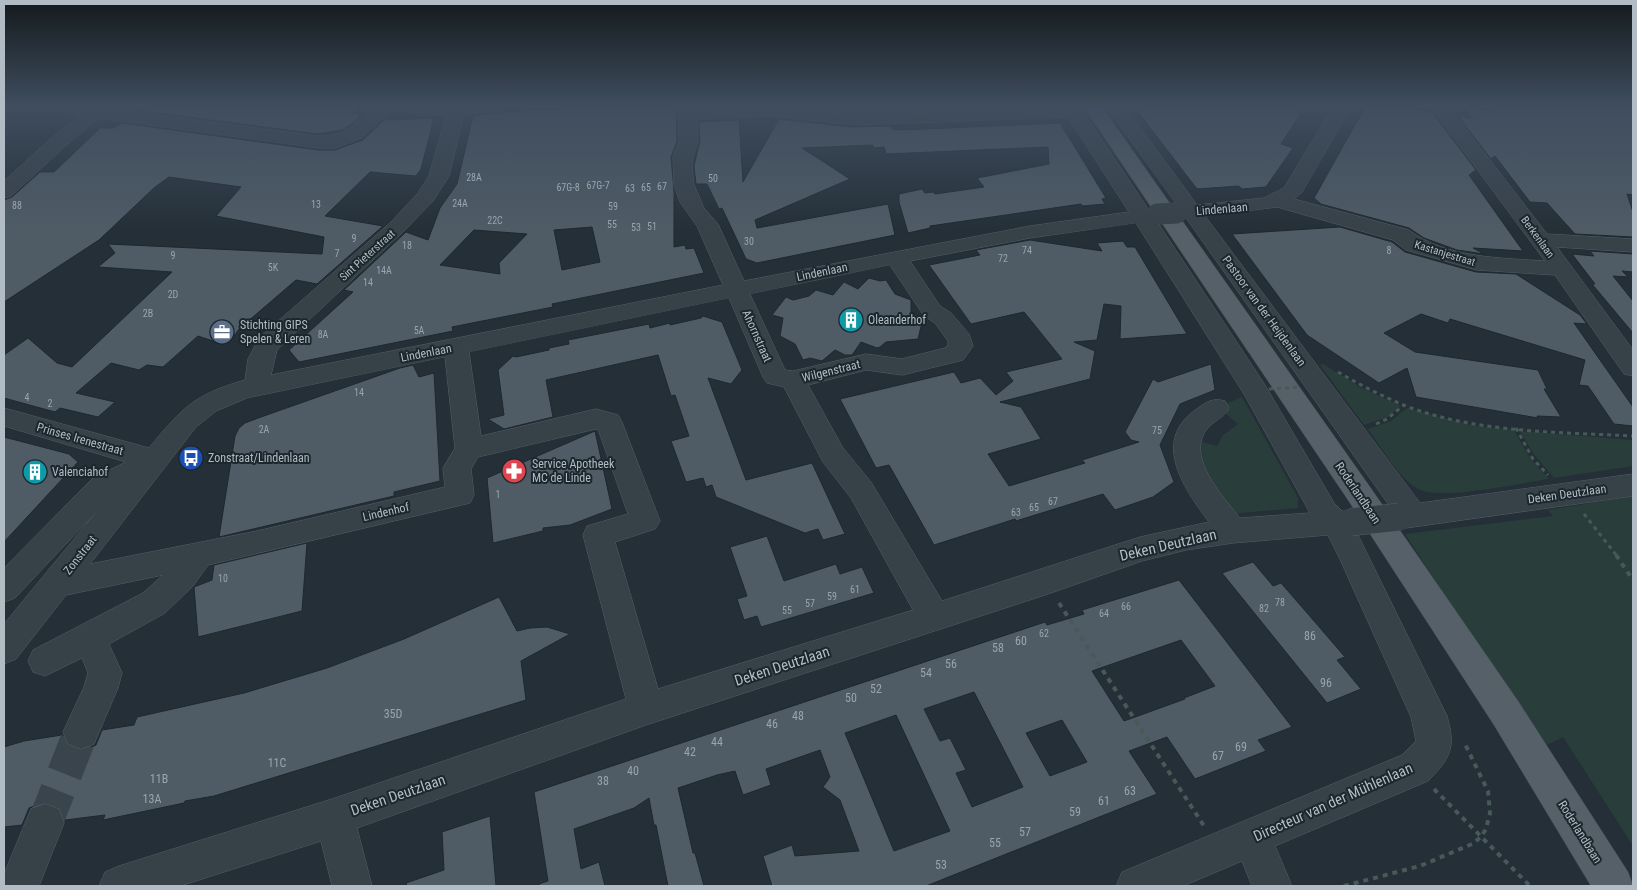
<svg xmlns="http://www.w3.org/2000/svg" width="1637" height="890" font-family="'Roboto Condensed',sans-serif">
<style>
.green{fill:#293d3a}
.building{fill:#4f5c66;stroke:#1e282f;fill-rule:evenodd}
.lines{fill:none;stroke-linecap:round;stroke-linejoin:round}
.minor-tunnel{stroke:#39444c;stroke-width:35;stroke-dasharray:35 18;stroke-linecap:butt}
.minor-casing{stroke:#555f66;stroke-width:1}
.major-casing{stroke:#404a51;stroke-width:1}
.path-far1{stroke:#475a58;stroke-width:3;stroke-dasharray:4 4;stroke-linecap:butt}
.path{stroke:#475a58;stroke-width:4;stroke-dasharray:5 5;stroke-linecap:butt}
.minor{fill:#374148;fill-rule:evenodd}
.major{fill:#556068;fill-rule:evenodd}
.minor-bridge-far1-casing{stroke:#555f66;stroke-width:21;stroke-linecap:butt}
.minor-bridge-casing{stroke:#555f66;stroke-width:28;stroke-linecap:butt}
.path-bridge{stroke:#475a58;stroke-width:3;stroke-dasharray:4 4;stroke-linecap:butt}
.minor-bridge-far1{stroke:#374148;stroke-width:21}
.minor-bridge{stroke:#374148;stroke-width:27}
.labels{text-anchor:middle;stroke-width:4;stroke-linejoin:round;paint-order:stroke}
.number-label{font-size:10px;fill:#99a4ac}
.far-street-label{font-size:11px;fill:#b2bcc4;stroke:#1c262d}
.street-label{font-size:12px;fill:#b2bcc4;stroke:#1c262d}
.poi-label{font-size:12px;fill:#b2bcc4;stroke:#1c262d;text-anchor:start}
.near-number-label{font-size:12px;fill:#99a4ac}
.near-street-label{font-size:15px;fill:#b2bcc4;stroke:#1c262d}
</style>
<rect width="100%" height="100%" fill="#242f37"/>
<!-- green -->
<path class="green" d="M709,107H1057L1054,110L858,118L709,112Z
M1323,364L1360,387L1401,406L1388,417L1364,425L1320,365Z
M1242,397L1298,498V508L1230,514L1208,487L1196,440L1217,446L1223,435L1238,424L1218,407Z
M1407,408L1471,425L1514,430L1530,458L1549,479C1521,483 1438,502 1416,488C1396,474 1382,448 1368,429L1391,421Z
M1520,431L1633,440V466L1554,478L1533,453Z
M1633,496V846L1563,737L1543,747L1405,534L1553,516L1548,510Z"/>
<!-- building -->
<path class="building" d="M150,107H359L352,114H360L356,121L342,130L318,134L142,111Z
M600,107H676L677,141L671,157L674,191V247L685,245L686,249L694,248L704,273L552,304L553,307L452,327L453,331L299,362L289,350L353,292L344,290L406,232L428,240L440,208L457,184L473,116L491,113ZM592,227L600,262L562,270L554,230ZM474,230L527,234L499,263L500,274L440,265Z
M1157,107H1290L1303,110L1281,144L1293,148L1266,187L1242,189L1239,186L1197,189L1135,108Z
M1365,107H1399L1432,112L1476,170L1469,175L1523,251L1473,248L1484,254L1457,250L1424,238L1409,228L1321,204L1314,198Z
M1491,107H1633V195L1627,194L1633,212V237L1575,234L1547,203L1530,202L1495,156L1491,159L1458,116L1472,118L1465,108L1494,110Z
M434,118L421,169L416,176L370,172L325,216L383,226L317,284L296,280L239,329L235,335H229L213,341L198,336L163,367L147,365L139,370L111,363L76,393L115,402L98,417L60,408L55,412L4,398V355L28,338L57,363L72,367L172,272L98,267L115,253L108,244L322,254L324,237L216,216L241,187L169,177L155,187L99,240L4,302V200L12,197L40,172H54L100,128H114L122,123L318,150H335L363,140L384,120Z
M779,119L851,127L891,126L892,129L901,130L1060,123L1106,198L1102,199L1105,204L1082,206L1081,204L930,226V228L908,233L899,202V194L922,189L925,193L933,192L935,194L984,187L977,178L1049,164L1048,147L886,154L884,147L873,148V145L802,148L850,179L755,220L757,228L888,204L895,235L757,263L746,259L722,208L719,209L707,184H696L694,166L700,141L699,122L739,120L743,182Z
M1340,227L1392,242L1405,252L1476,272L1516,274L1580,315L1587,324L1574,323L1633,407V426L1614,424L1588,386L1579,385L1585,360L1450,319L1448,323L1421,314L1384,333L1415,352L1538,370L1547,389H1544L1561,417L1537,416L1538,418L1416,397L1407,368L1379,383L1307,335L1232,234Z
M1030,240L1102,251L1097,243L1123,241L1127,247H1135L1187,334L1120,339L1121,306L1104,304L1097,340L1074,342L1095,351L1090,379L1000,402L1021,407L1041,439L988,454L1009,486L1085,463L1082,460L1139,442L1131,440L1125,432L1153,379L1158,382L1211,364L1215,390L1180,404L1160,445L1174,482L1153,497L1115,510L1103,494L1016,521L1015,519L934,545L889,465L876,468L840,399L954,372L961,383L980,378L996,395L1013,381L1006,372L1062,359L1024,312L971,324L929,265L980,255L976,250Z
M1590,251L1633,254V272L1622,271L1628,277L1613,276L1633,301V333L1592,284H1595L1572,254L1594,256Z
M869,278L880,281L886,280L895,294L911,300V313L923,318L918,339L886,342L880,347L877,348L861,342L852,355H845L835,350L822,361L810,358L803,360L795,344L780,336L783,318L772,315L786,297L793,300L809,296L816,290L833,295L844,282L858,289Z
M703,316L722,322L742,370L731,384L708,378L746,480L812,463L845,534L823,540L818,529L805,533L716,497L712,485L706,487L703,478L686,482L671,441L689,436L675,395L671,396L658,355L546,380L553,417L504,429L488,419L504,415L498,370L513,356L516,357L549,350V348L569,344L568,340L649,324L650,328L670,323V325L701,318Z
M413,365L419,377L434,373L440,481L394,492V496L219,537L235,436L239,428L245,423L261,417L400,368Z
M595,431L612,509L570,525L543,528V531L493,543L487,478Z
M4,437L69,454L78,462L4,542Z
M767,536L784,581L836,564L840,574L862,567L874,593L761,627L757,616L744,620L737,599L747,596L730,547Z
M307,543L302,611L198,637L194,587L212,580L214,565Z
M1253,562L1273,586L1281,583L1308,614L1345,657L1337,660L1361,689L1327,703L1222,573Z
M1179,580L1292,727L1258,740L1266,751L1195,779L1167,737L1129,751L1157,794L926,886H772L763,856L792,845L795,856L859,851L840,800L823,787L830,777L820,750L766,769L771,785L743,795L735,771L717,775L678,788L693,853H695L704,886H668L656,825H654L649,798L634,808L574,829L581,869L599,862L605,886H540L539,884L548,881L534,792L1045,622L1047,625L1084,614L1082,610ZM1181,640L1215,686L1184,698L1185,699L1124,721L1092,671ZM974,692L1023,787L972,807L956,773L966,770L950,738L940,741L924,709ZM896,715L950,831L894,851L845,733ZM1062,720L1087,762L1050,776L1026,733Z
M499,597L517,631L530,628L547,627L570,634L521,661L526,700L214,796L185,801L184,803L103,820L105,815L65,820L60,807L44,802L29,808L22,825L4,827V747L24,741L62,735L67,746L82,751L96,745L102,730L134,725L137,717L244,693L327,668L404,639Z
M490,816L496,886H407L406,883L444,870L442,832Z"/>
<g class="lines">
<!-- minor-tunnel -->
<path class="minor-tunnel" d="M45,823L81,732"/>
<defs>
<path id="minor" d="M49,107H111L110,109L318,136C345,136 355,124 375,107H394L362,138L335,148H318L99,118L72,140L11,196L4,198V181L58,132L80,115L52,111Z
M397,107H493L490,111L464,114L449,176L433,201L405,230L277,350L271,375L723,285L697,226L680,202L674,185L673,157L679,141L678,107H696V109L782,107L856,115L1080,107L1148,209L1157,208L1164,210L1167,214L1164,218L1156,220L1265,385L1334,503L1342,511L1359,514L1363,522L1356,531L1447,716C1456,747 1451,758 1428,781L1275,846L1292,886H1252L1242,861L1183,886H1116L1122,872L1402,755L1416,741L1411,717L1339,557L1328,535L1233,543L1186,550L1142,561L1045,595L646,725L357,828L372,886H332L321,841L180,886H99L105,872L119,866L335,798L626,699L583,535L587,526L628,514L598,429H596L478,457L471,469L474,495L470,503L208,565L193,586L165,613L109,644L122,673L118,688L94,744L81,749L68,744L63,732L84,687L88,673L82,658L45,676L33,672L28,661L33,650L143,593L163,575L66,595L16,659L4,664V624L98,510L15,598L4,602V568L93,478L126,462L4,426V408L149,448C182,408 193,395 245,380L248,359L259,338L391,222L418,193L429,176L446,115L427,116L400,111ZM771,116L856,125L1068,117L1129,212L1030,226L744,281L718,224L704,208L694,185L692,166L693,157L698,141L697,120ZM1136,223L1244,394L1310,513L1240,518C1224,498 1185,457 1207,429C1213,421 1224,418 1229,408L1225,401C1212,397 1205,403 1194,411C1151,443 1186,491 1209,522L1140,537L942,601L871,482L843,448L808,385L866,370L902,375L963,360L973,346L969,334L951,313L940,306L910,261L1030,238ZM890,265L924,316L935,323L948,341V345L945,348L902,359L866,354L793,371L785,370L750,294ZM729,298L763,377L767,383L784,387L823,462L851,498L913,610L658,689L615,542L655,529L660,521L622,422L618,415L596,409L481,436L469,352ZM445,357L455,448L443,468L445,487L257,531L90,564L196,427L216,411L247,398Z
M1107,107H1125L1197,205L1264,198L1284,188L1333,107H1351L1302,192L1294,199L1409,230C1445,258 1501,258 1545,261L1431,107H1449L1547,234L1633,239V252L1557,247L1633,350V376L1624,374L1555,275L1477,270L1406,250L1393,240L1277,207L1205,216L1420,503L1633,474V496L1399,529L1389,525L1384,517L1389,509L1391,508L1186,218L1171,217L1168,213L1171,209L1178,207Z
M45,804L59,809L64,823L39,886H4V874L31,809Z"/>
<path id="major" d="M1084,107H1102L1370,487L1518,701L1628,872L1633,886H1591L1494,725L1350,503Z"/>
</defs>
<!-- minor casing -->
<use href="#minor" class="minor-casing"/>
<!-- major casing -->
<use href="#major" class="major-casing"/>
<!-- path-far1 -->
<path class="path-far1" d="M1338,372C1360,385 1382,396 1406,406C1477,433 1558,432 1633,436
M1376,424L1387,419L1404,405
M1516,428L1533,459L1548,475
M1584,514L1617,556"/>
<!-- path -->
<path class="path" d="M1616,555L1633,580
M1059,603L1204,826
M1434,789L1530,886
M1344,886L1420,866L1472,844L1481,837L1486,829L1490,813L1488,791L1464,742"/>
<!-- minor -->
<use href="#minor" class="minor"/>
<!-- major -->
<use href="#major" class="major"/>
<defs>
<path id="minor-bridge-far1" d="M1157,214L1177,213"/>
<path id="minor-bridge" d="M1351,522L1399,517"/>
</defs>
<!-- minor-bridge-far1 casing -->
<use href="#minor-bridge-far1" class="minor-bridge-far1-casing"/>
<!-- minor-bridge casing -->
<use href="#minor-bridge" class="minor-bridge-casing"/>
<!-- path-bridge -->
<path class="path-bridge" d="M1269,389L1301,387"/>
<!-- minor-bridge-far1 -->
<use href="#minor-bridge-far1" class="minor-bridge-far1"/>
<!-- minor-bridge -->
<use href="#minor-bridge" class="minor-bridge"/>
</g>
<!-- sky -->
<linearGradient id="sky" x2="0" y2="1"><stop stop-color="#141a1e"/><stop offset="0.46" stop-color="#3f4d5e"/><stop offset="1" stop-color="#3f4d5e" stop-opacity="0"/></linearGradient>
<rect width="1637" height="231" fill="url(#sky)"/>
<!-- icons -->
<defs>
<symbol id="building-disc" viewBox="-11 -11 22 22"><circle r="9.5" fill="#0f9aa8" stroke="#1c262d"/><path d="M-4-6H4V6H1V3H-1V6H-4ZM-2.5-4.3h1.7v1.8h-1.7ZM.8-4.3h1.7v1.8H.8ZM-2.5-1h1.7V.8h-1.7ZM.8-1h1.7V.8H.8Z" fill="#fff"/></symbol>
<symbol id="office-disc" viewBox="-11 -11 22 22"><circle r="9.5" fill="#5c6f8a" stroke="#1c262d"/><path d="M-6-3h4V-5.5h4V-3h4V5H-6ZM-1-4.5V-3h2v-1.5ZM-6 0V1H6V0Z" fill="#fff"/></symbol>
<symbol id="bus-disc" viewBox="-11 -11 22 22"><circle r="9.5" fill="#1a4fb4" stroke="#1c262d"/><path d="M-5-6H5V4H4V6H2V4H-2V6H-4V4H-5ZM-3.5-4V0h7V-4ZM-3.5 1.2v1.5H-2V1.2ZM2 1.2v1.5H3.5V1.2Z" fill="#fff"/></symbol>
<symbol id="pharmacy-disc" viewBox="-11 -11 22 22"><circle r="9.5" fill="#e0444e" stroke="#1c262d"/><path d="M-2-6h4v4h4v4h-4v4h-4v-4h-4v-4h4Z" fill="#fff"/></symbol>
</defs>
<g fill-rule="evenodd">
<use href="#building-disc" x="837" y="306" width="28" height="28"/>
<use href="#office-disc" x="208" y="318" width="28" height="28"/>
<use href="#bus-disc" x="177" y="444" width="28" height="28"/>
<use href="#pharmacy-disc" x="500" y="457" width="28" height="28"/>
<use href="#building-disc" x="21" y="458" width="28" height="28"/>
</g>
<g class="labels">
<!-- number labels -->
<g class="number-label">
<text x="474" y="181">28A</text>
<text x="713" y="182">50</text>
<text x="598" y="189">67G-7</text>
<text x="662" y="190">67</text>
<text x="568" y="191">67G-8</text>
<text x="646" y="191">65</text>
<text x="630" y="192">63</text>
<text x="460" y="207">24A</text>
<text x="316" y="208">13</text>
<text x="17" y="209">88</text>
<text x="613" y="210">59</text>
<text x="495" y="224">22C</text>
<text x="612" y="228">55</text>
<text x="652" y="230">51</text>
<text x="636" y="231">53</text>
<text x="354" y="242">9</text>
<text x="749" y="245">30</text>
<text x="407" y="249">18</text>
<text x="1027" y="254">74</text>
<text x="1389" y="254">8</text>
<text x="337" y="257">7</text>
<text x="173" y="259">9</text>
<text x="1003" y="262">72</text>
<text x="273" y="271">5K</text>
<text x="384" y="274">14A</text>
<text x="368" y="286">14</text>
<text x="173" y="298">2D</text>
<text x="148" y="317">2B</text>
<text x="419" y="334">5A</text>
<text x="323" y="338">8A</text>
<text x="359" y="396">14</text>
<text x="27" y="401">4</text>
<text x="50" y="407">2</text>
<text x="264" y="433">2A</text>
<text x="1157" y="434">75</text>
<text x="498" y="498">1</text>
<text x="1053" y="505">67</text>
<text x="1034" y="511">65</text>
<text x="1016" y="516">63</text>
<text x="223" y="582">10</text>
<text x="855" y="593">61</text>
<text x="832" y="600">59</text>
<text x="1280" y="606">78</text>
<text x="810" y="607">57</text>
<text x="1126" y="610">66</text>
<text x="1264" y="612">82</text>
<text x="787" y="614">55</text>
<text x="1104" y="617">64</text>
<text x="1044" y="637">62</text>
</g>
<!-- far-street labels -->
<g class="far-street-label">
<text transform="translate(1538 237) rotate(54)" y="4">Berkenlaan</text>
<text transform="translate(1445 253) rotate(17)" y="4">Kastanjestraat</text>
<text transform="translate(367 255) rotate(-42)" y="4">Sint Pieterstraat</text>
</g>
<!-- street labels -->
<g class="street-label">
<text transform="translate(1222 209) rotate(-5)" y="4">Lindenlaan</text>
<text transform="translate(822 272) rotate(-12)" y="4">Lindenlaan</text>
<text transform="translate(1264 311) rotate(54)" y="4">Pastoor van der Heijdenlaan</text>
<text transform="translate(757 336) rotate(66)" y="4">Ahornstraat</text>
<text transform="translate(426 353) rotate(-11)" y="4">Lindenlaan</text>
<text transform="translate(831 371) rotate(-14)" y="4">Wilgenstraat</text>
<text transform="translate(80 439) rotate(16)" y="4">Prinses Irenestraat</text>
<text transform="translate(1358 493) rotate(56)" y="4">Roderlandbaan</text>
<text transform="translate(1567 494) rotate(-8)" y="4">Deken Deutzlaan</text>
<text transform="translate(386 512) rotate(-13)" y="4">Lindenhof</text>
<text transform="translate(80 555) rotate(-52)" y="4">Zonstraat</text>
<text transform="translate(1580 832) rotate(58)" y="4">Roderlandbaan</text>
</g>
<!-- poi labels -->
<g class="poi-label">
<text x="868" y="324">Oleanderhof</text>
<text x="240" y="329">Stichting GIPS<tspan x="240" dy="14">Spelen &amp; Leren</tspan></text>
<text x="208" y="462">Zonstraat/Lindenlaan</text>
<text x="532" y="468">Service Apotheek<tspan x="532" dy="14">MC de Linde</tspan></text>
<text x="52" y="476">Valenciahof</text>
</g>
<!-- near-number labels -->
<g class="near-number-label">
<text x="1310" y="640">86</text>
<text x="1021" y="645">60</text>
<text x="998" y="652">58</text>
<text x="951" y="668">56</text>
<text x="926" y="677">54</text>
<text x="1326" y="687">96</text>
<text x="876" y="693">52</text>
<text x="851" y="702">50</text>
<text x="393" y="718">35D</text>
<text x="798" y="720">48</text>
<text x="772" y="728">46</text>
<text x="717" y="746">44</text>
<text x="1241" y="751">69</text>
<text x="690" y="756">42</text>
<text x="1218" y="760">67</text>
<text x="277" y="767">11C</text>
<text x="633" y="775">40</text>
<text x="159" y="783">11B</text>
<text x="603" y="785">38</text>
<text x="1130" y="795">63</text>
<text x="152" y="803">13A</text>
<text x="1104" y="805">61</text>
<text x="1075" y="816">59</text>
<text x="1025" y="836">57</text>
<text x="995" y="847">55</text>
<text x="941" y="869">53</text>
</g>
<!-- near-street labels -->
<g class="near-street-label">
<text transform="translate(1168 545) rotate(-13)" y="5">Deken Deutzlaan</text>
<text transform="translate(782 666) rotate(-18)" y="5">Deken Deutzlaan</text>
<text transform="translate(398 795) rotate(-19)" y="5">Deken Deutzlaan</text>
<text transform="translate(1333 802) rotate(-24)" y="5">Directeur van der Mühlenlaan</text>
</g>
</g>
<!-- border -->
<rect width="1637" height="890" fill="none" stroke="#b2bcc4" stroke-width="10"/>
</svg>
